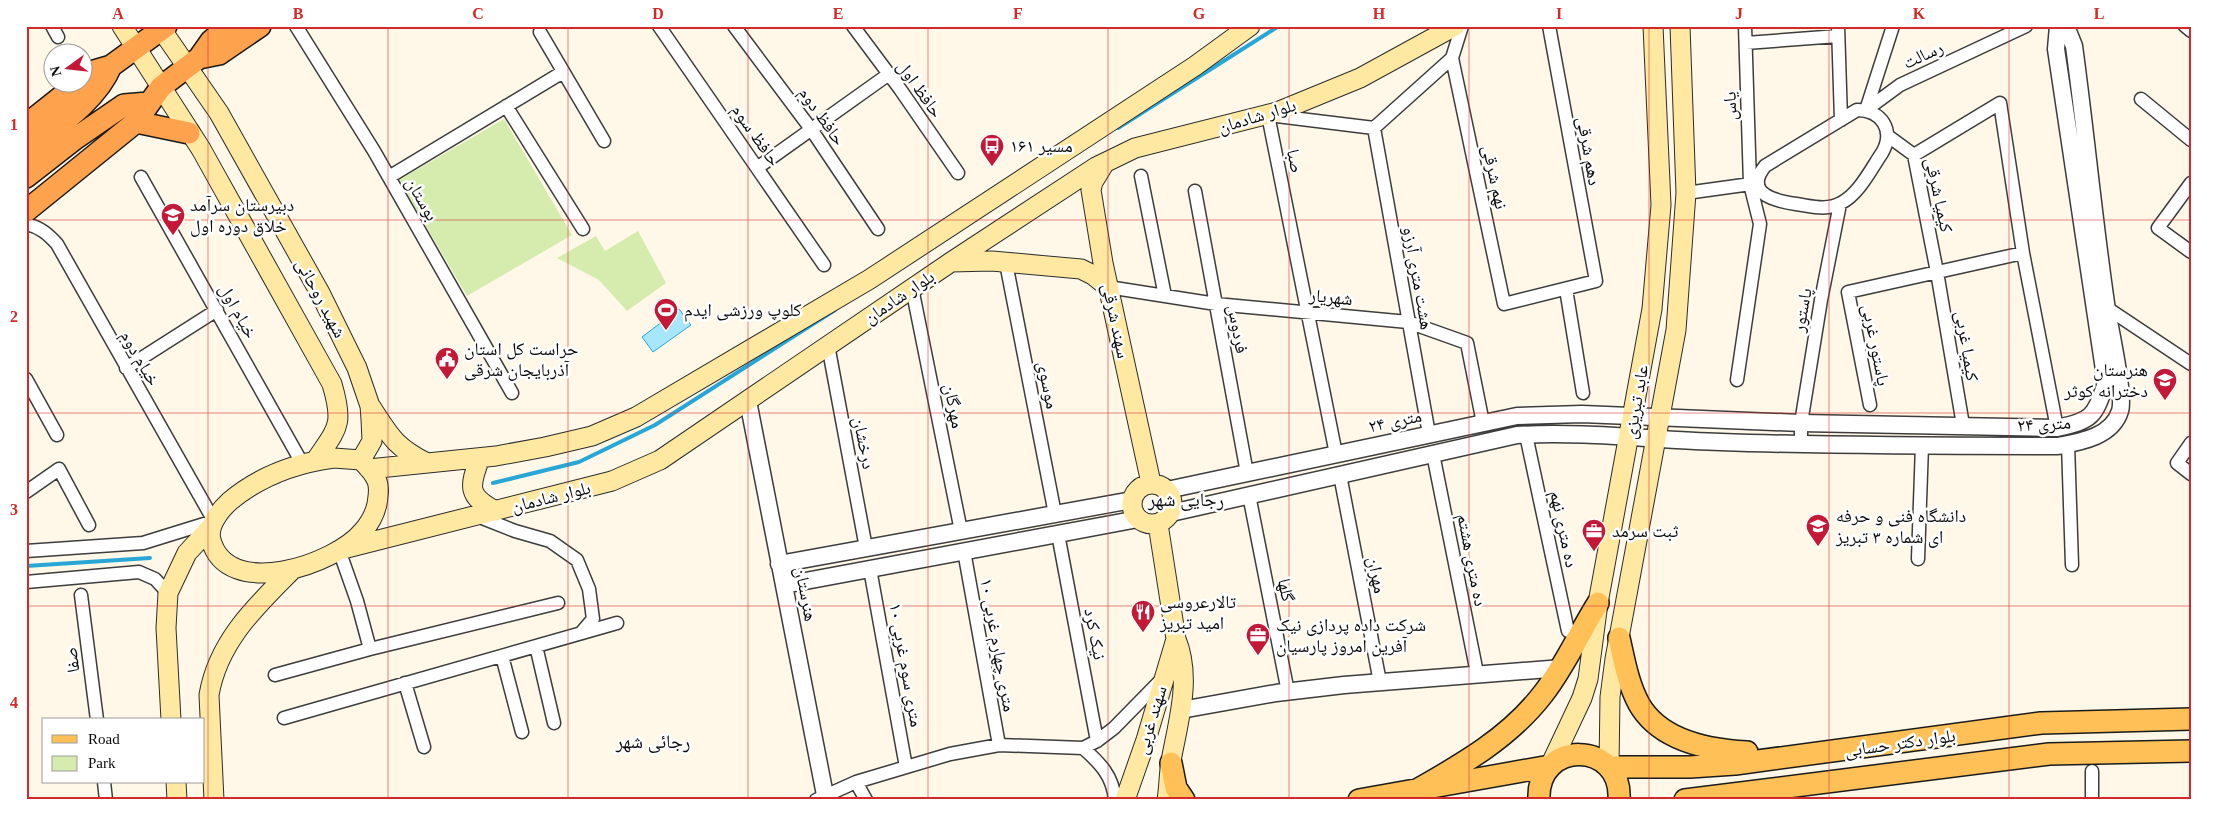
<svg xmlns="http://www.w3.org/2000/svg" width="2217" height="826" font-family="'Times New Roman','Noto Naskh Arabic',serif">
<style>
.green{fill:#d6ecae}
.water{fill:#a7e6fb;stroke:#28a7d7}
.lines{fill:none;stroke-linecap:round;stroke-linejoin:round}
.stream{stroke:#28a7d7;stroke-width:4}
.minor-casing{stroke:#3d3d3d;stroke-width:15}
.tertiary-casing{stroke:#3d3d3d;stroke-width:19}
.secondary-casing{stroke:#2c2c2c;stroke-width:21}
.primary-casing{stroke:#1b1b1b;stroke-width:24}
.trunk-casing{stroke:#1b1b1b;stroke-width:24}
.minor{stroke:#fff;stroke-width:12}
.tertiary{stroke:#fff;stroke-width:16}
.secondary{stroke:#ffe9a2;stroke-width:19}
.primary{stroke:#ffc157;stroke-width:21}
.trunk{stroke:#ffa24e;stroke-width:21}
.grid{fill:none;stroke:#d62828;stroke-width:1;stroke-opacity:0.55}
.labels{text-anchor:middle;stroke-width:5;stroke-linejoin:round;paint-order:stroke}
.street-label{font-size:18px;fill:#0a0a0a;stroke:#fff}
.poi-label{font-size:18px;fill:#0a0a0a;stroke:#fff;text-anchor:start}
.neighbourhood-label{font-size:19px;fill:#0a0a0a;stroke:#fff}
.neatline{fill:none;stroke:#d62828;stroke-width:2}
.grid-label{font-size:16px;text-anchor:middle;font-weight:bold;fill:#d62828}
</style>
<rect width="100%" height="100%" fill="#fff7e7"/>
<!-- green -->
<path class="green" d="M504,119L572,235L467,296L399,180Z
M638,231L666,283L627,311L599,280L557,258L596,236L605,251Z"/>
<!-- water -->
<path class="water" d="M679,309L691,325L653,352L642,337Z"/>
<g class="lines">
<!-- stream -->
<path class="stream" d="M1118,128L1279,26
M493,483L579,462L655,425L835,310
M26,566L150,558"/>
<defs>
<path id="minor" d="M52,26L58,37
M296,26L374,151L512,393
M659,26L824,265
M734,26L811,129L878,229
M853,26L900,89L958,173
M1838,26L1841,120
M2185,26L2191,31
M540,32L604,141
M1746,43L1838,36
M1452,58L1504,304L1596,281L1549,26
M2141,99L2191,140
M506,106L583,229
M1857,110C1882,110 1895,131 1882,153C1871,169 1859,194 1841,203C1827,211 1811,206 1796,204C1776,201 1743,194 1765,166Z
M1866,110L1900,85L2026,26
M1866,110L1893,26
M1374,128L1429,434
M1888,136L1914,155L1937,272L1963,425
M1914,155L2000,103L2023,253L2057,428
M757,168L889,74
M1141,176L1165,296
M141,177L302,463
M389,177L563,72
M2191,183L2158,228L2191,252
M1195,191L1247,473
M1686,193L1758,183
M26,224C40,227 48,234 57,244L214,521L143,543L26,551
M1006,263L1055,514
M1108,287L1216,304L1408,322L1467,343L1483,423
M912,288L961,531
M1566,289L1583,393
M2107,308L2191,364
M828,345L866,548
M126,368L217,310
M26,379L57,435
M1737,380L1760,224L1750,184L1745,26
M1870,405L1848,292L2023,253
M1526,435L1568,631
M2191,443L2177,463L2191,474
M2068,444L2072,565
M1801,445V423L1821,300L1840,204
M1336,454L1268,115L1374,128L1452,58L1462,26
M1433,454L1477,673
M1340,475L1380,682
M26,492L59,469L89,525
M1249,495L1288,692
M477,516L515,531L550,541L577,560L589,589L593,619L581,633
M1058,534L1097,741
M339,550L357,601L370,649
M964,551L999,745
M1918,559L1922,445
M870,569L906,767
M26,582L139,572L155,579L168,593
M81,595L97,720
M536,646L554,723
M502,656L522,732
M275,675L370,649L558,603
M405,683L424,747
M284,718L617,623
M1083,748C1100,763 1113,776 1115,800
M104,782L106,800
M856,782L866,800
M816,800L856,782L950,754L999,745L1083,748L1097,741L1114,728L1163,678
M2092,800V771"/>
<path id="tertiary" d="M748,401L825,795
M1167,490L1517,416L1582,414L1801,423L2057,428C2093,420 2094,417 2106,383L2056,49L2058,26
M1171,513L1517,435C1585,431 1653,440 1721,442C1833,446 1945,446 2058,446C2080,442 2112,437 2120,411C2125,396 2110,329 2107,310C2094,222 2086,134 2074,46L2066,26
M779,564L1132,500
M784,585L1138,519
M1181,710L1276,693L1344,685L1562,668"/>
<path id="secondary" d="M122,26L201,149L332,384C344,425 338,427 316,460
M159,26L219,113L320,293L357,368L370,406L371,419L372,441L361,460
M1104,164L1093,182L1091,190L1103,263L1151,483
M951,262L992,261L1081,269L1093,275L1108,287
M371,407C390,436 395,447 427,463
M334,458L361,460C367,466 374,473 377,481C380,489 378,496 377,504C375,513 370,523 363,531C335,565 227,601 211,540C207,526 220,510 230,501C260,476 296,463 334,458Z
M480,458C469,487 467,496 496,511
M369,469L496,456L545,447L592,436L636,417L870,279L1195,66L1250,26
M1132 504a20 20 0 1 1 40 0a20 20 0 1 1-40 0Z
M1158,524L1176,639C1192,678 1178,722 1171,761C1169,774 1169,787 1167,800
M339,550L612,481L660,460L951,262L1096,167L1135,148L1277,112L1360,78L1455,26
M171,720L166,628L168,593L187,553L211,527
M1550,766L1582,698L1588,679L1598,603L1652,309L1661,205L1653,26
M1609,767L1610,697L1615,659L1676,330L1686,193L1680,26
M176,782L177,800
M214,800L209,695C218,642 255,607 291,571
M1125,800L1146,740L1176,639"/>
<path id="primary" d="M1619,638C1624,660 1628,684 1639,704C1660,741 1709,750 1747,752
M1171,763L1176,788L1184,800
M1609,767H1690L1735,764L2041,723L2191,719
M1417,790C1463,764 1510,737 1543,694C1565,666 1579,633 1598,603
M1359,800L1550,766
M1539,800C1536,739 1623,740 1619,800
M1685,800L2049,754L2191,751"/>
<path id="trunk" d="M199,58L211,41L229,26
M82,80L94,71L111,66L166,26
M136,122L189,133
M26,125L80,82
M26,151C56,127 96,102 111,66
M26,177L76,138L124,105L148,103
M26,211L136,122L161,87L199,58L219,54L260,26"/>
</defs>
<!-- minor casing -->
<use href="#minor" class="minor-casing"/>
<!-- tertiary casing -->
<use href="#tertiary" class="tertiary-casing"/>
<!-- secondary casing -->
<use href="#secondary" class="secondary-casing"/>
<!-- primary casing -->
<use href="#primary" class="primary-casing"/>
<!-- trunk casing -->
<use href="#trunk" class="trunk-casing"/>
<!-- minor -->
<use href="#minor" class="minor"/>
<!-- tertiary -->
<use href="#tertiary" class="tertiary"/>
<!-- secondary -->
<use href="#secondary" class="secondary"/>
<!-- primary -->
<use href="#primary" class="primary"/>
<!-- trunk -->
<use href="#trunk" class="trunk"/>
</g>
<!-- grid -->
<path class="grid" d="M208,26V800M388,26V800M568,26V800M748,26V800M928,26V800M1108,26V800M1289,26V800M1469,26V800M1649,26V800M1829,26V800M2009,26V800M26,220H2191M26,413H2191M26,606H2191"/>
<!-- icons -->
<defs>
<symbol id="bus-pin" viewBox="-11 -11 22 30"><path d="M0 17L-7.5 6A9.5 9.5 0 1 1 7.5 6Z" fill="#c31936" stroke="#fff"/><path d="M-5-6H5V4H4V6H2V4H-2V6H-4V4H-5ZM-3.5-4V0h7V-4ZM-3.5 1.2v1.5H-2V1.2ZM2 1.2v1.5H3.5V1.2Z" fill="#fff"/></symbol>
<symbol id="school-pin" viewBox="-11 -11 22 30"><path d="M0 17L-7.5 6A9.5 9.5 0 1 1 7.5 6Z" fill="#c31936" stroke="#fff"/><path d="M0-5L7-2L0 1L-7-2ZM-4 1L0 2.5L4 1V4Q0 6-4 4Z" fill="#fff"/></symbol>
<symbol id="stadium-pin" viewBox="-11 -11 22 30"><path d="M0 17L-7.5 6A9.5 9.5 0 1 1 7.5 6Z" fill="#c31936" stroke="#fff"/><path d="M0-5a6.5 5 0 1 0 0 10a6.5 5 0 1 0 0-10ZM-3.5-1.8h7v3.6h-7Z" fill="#fff"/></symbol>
<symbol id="civic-pin" viewBox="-11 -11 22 30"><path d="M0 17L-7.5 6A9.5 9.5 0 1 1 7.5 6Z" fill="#c31936" stroke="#fff"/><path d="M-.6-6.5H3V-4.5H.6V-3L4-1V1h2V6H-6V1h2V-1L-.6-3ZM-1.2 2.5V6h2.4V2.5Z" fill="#fff"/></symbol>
<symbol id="university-pin" viewBox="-11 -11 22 30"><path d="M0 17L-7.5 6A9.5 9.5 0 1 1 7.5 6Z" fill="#c31936" stroke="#fff"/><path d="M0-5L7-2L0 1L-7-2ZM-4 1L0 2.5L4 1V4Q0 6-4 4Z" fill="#fff"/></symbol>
<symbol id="office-pin" viewBox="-11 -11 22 30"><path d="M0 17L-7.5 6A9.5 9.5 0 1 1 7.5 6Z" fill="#c31936" stroke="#fff"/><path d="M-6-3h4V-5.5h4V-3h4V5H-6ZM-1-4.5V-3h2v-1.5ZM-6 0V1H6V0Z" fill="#fff"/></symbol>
<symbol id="restaurant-pin" viewBox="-11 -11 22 30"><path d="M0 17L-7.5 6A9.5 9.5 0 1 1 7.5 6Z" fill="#c31936" stroke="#fff"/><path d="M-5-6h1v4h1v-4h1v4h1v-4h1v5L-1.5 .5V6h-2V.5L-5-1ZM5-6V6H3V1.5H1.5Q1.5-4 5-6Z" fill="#fff"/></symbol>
</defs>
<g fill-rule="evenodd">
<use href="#bus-pin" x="978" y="132" width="28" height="38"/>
<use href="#school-pin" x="159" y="201" width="28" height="38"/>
<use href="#stadium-pin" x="652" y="296" width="28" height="38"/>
<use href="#civic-pin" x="433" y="345" width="28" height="38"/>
<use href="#school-pin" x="2151" y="366" width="28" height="38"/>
<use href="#university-pin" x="1804" y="512" width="28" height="38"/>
<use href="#office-pin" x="1580" y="517" width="28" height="38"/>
<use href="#restaurant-pin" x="1129" y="598" width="28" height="38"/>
<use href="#office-pin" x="1244" y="621" width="28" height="38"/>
</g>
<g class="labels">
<!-- street labels -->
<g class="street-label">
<text transform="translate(1923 55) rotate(-25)" y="6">رسالت</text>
<text transform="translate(920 89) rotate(55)" y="6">حافظ اول</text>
<text transform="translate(1730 106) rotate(-92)" y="6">یاس</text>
<text transform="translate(822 116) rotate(55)" y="6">حافظ دوم</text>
<text transform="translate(1257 116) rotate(-17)" y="6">بلوار شادمان</text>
<text transform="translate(756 135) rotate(55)" y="6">حافظ سوم</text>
<text transform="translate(1589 151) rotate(80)" y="6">دهم شرقی</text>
<text transform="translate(1295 161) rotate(79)" y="6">صبا</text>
<text transform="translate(1495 177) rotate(78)" y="6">نهم شرقی</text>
<text transform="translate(1939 195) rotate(78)" y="6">کیمیا شرقی</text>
<text transform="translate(422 199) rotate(60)" y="6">بوستان</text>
<text transform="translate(1418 278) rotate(80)" y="6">هشت متری آرزو</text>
<text transform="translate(899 297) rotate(-34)" y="6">بلوار شادمان</text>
<text transform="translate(1331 297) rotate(6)" y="6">شهریار</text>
<text transform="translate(321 298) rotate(62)" y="6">شهید روحانی</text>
<text transform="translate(1802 310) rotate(-80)" y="6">پاستور</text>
<text transform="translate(238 311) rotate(61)" y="6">خیام اول</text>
<text transform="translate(1116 321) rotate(78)" y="6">سهند شرقی</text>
<text transform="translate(1238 329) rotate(80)" y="6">فردوس</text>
<text transform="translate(1876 345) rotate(79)" y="6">پاستور غربی</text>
<text transform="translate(1967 346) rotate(81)" y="6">کیمیا غربی</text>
<text transform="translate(140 358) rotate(60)" y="6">خیام دوم</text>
<text transform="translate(1048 385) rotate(79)" y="6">موسوی</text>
<text transform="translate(1636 402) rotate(-80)" y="6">عابد تبریزی</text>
<text transform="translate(954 406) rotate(79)" y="6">مهرگان</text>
<text transform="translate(1395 421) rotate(-12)" y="6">۲۴ متری</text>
<text transform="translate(2044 424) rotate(-3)" y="6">۲۴ متری</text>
<text transform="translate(864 443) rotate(79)" y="6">درخشان</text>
<text transform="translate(551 497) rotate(-14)" y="6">بلوار شادمان</text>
<text transform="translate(1564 529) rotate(78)" y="6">ده متری نهم</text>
<text transform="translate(1472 560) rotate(79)" y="6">ده متری هشتم</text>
<text transform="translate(1377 575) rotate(79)" y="6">مهران</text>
<text transform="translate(1286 590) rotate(79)" y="6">گلها</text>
<text transform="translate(806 594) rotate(79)" y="6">هنرستان</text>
<text transform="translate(1095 634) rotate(79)" y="6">نیک کرد</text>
<text transform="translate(998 645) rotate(80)" y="6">۱۰ متری چهارم غربی</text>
<text transform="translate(72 660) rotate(-97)" y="6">صفا</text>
<text transform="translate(906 665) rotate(80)" y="6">۱۰ متری سوم غربی</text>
<text transform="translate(1151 720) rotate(-73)" y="6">سهند غربی</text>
<text transform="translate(1900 743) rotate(-8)" y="6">بلوار دکتر حسابی</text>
</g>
<!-- poi labels -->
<g class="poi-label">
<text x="1010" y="152">مسیر ۱۶۱</text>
<text x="190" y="211">دبیرستان سرآمد<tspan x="190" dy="21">خلاق دوره اول</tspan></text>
<text x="684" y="316">کلوپ ورزشی ایدم</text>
<text x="464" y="355">حراست کل استان<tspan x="464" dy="21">آذربایجان شرقی</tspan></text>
<text x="2148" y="376" text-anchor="end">هنرستان<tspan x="2148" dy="21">دخترانه کوثر</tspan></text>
<text x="1836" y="522">دانشگاه فنی و حرفه<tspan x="1836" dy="21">ای شماره ۳ تبریز</tspan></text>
<text x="1612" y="537">ثبت سرمد</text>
<text x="1160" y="608">تالارعروسی<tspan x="1160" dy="21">امید تبریز</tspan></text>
<text x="1276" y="631">شرکت داده پردازی نیک<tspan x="1276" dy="21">آفرین امروز پارسیان</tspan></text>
</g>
<!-- neighbourhood labels -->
<g class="neighbourhood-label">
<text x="1186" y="506">رجایی شهر</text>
<text x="653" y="748">رجائی شهر</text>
</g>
</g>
<!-- border -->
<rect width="2217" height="826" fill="none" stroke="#ffffff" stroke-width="55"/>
<!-- legend -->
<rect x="42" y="718" width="162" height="65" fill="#ffffff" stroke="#9d9d9d"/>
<rect x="52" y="735" width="25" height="8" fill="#ffc157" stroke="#9d9d9d"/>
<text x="88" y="744" font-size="15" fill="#0a0a0a">Road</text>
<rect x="52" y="756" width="25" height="15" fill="#d6ecae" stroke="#9d9d9d"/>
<text x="88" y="768" font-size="15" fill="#0a0a0a">Park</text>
<!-- north arrow -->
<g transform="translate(68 68) rotate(255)"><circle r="24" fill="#ffffff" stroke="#9d9d9d"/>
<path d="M0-4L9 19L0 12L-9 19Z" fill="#c31936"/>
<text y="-8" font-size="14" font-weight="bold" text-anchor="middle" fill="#0a0a0a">N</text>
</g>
<rect x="28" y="28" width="2162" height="770" class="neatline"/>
<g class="grid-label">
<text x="118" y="19">A</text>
<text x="298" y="19">B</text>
<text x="478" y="19">C</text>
<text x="658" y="19">D</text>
<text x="838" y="19">E</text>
<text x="1018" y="19">F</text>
<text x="1199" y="19">G</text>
<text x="1379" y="19">H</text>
<text x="1559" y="19">I</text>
<text x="1739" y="19">J</text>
<text x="1919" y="19">K</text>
<text x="2099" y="19">L</text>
<text x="14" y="130">1</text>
<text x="14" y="322">2</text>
<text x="14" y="515">3</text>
<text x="14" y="708">4</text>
</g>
</svg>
